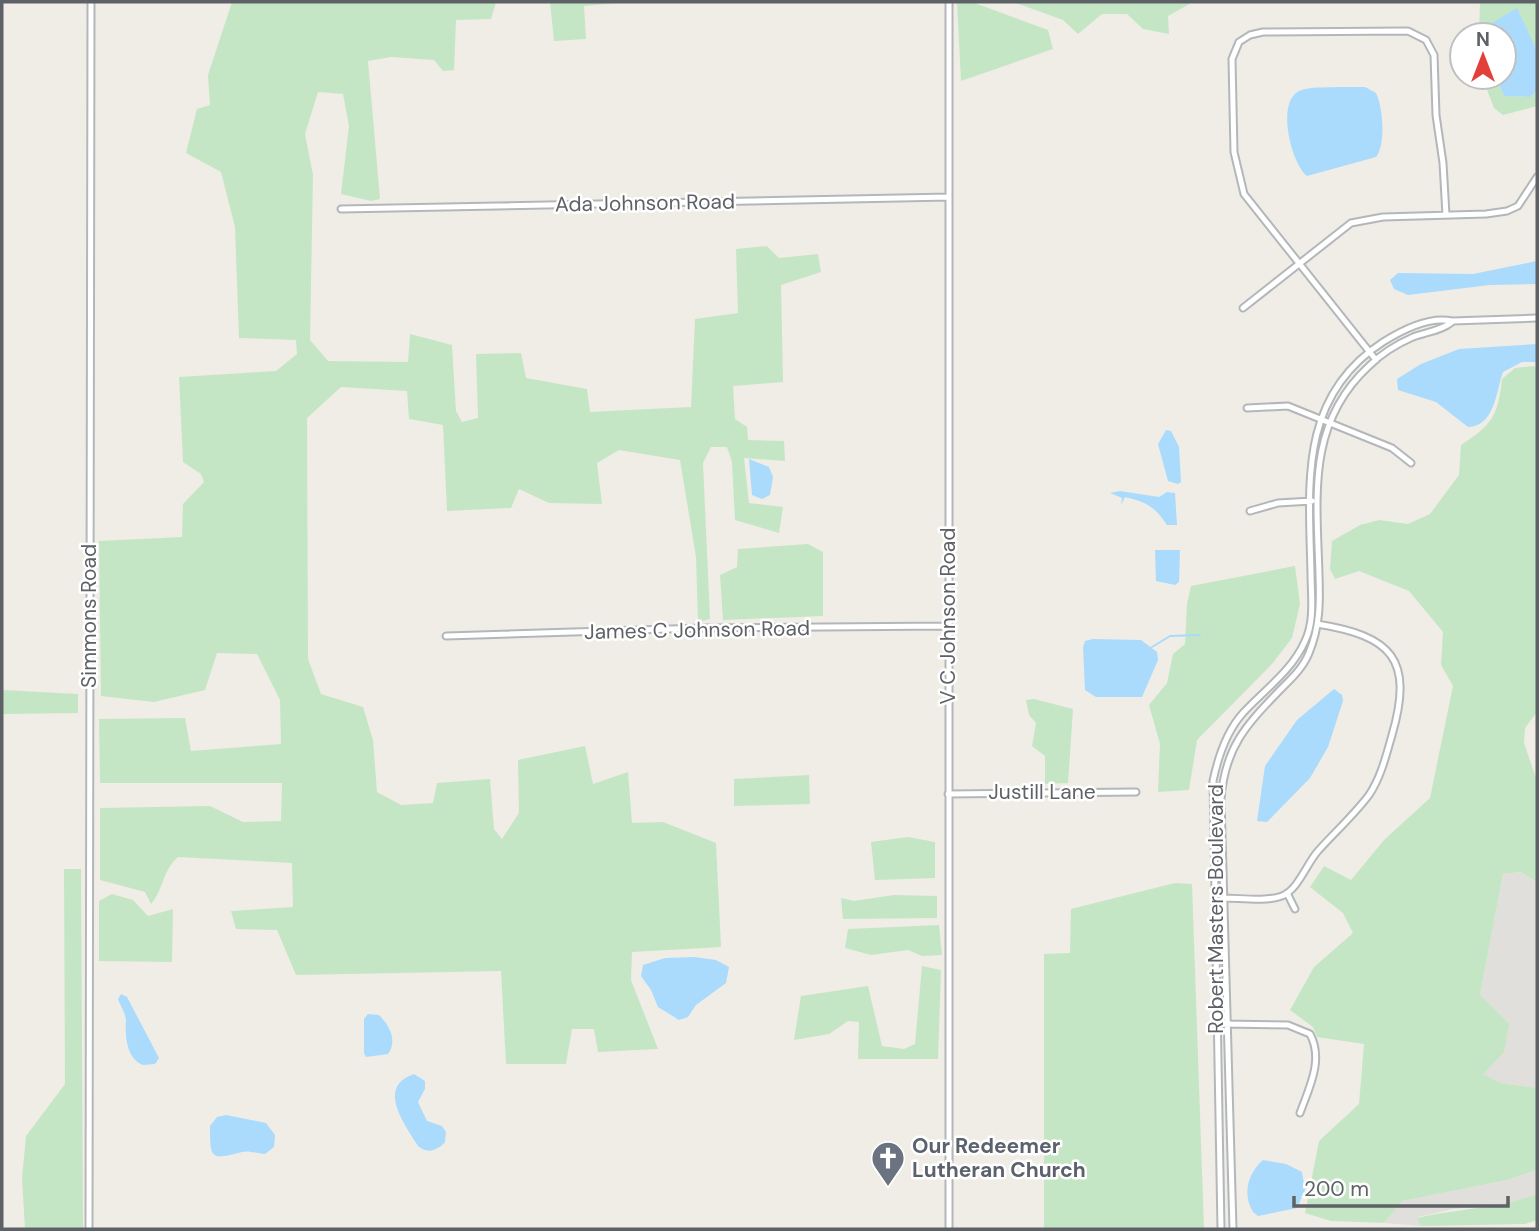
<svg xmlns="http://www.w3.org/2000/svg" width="1539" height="1231" font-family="'DM Sans',sans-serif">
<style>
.industrial{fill:#e1dfdb}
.green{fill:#c5e6c4}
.water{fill:#aadbfc}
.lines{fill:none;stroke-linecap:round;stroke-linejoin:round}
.stream{stroke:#aadbfc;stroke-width:2}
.minor-casing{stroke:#b4b7ba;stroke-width:9}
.minor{stroke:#fff;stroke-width:5}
.labels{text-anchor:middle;stroke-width:5;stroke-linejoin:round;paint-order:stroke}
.street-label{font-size:21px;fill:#5e6266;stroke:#fff}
.worship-label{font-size:21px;font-weight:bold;fill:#5b616d;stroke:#fff;text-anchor:start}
</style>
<rect width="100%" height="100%" fill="#efede6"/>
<!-- industrial -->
<path class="industrial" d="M1521,872L1537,882V1088L1500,1083L1482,1074L1480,995L1503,874Z
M1537,1170V1194L1512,1204L1453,1209L1418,1217L1421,1226L1384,1223L1401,1201L1507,1180Z"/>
<!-- green -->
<path class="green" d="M232,2H496L491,19L456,20L454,70L443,71L434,60L391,57L368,61L380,199L371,201L341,194L349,126L343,94L318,92L305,134L313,175L310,340L328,361L408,362L410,334L452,345L456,411L462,422L478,418L476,354L521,353L526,378L587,389L590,412L691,407L695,319L738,313L736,249L767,246L779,258L818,254L821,272L781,285L783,382L733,386L735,419L747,427L748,440L784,441L785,461L744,458L749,503L783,507L779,533L735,520L732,462L727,447H711L703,463L710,619L698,622L696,557L680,460L619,450L597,463L602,504L549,503L519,489L511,508L447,511L443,425L409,419L407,391L341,387L307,418L308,659L321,694L363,707L373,740L377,792L401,805L433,803L437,783L490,779L494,829L502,839L519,813L518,760L585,746L593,784L628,772L632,823L663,822L716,843L721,947L632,952L631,980L658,1049L598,1052L594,1029H572L566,1064H506L501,971L296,975L277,930L236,929L231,911L293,907L292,863L178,857C162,871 164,889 151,904L145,892L100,880V808L210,806L243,822L281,821L282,783H100L99,719L185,718L191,751L281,744L280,700L257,654L217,653L205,690L154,702L101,696L99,541L182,537L183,504L204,482L201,474L183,462L179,377L276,371L297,354L296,340L239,338L235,227L221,172L186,153L197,109L210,105L208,75Z
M550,2H629L584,6L586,39L554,41Z
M957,2H972L1048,30L1053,49L961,81Z
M1013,2H1193L1168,16L1169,34L1143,29L1127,14H1102L1078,34L1063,20Z
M1480,2H1537V51L1536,47L1487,26L1486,35H1479Z
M1482,77H1496L1504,96L1530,97L1537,91V106L1503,115L1494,108Z
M1534,366L1537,369V712L1525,728L1524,743L1537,781V882L1521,872L1503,874L1480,995L1509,1024L1504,1052L1483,1074L1500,1083L1537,1088V1170L1507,1180L1402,1201L1384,1223L1331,1221L1305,1213L1319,1141L1359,1104L1364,1044L1317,1037L1313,1027L1290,1010L1314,967L1353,933L1343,913L1310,887L1324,866L1351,880L1384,840L1430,798L1453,686L1441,665L1443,632L1409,591L1359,571L1335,579L1330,569L1332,541L1360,525L1379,520L1408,524L1430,514L1459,475L1461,445C1492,425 1498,416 1502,379L1515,368Z
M808,544L823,552V616L723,620L720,575L737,567L738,549Z
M1295,566L1300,604L1292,638L1272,664L1197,740L1189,790L1158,792L1160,744L1149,705L1167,683L1173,654L1185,644L1187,604L1191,586Z
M2,690L78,694V713L2,714Z
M1034,699L1073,709L1068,783L1045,784V756L1032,746L1036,723L1029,715L1026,700Z
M809,775L810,804L734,806V779Z
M908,837L935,842V878L875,880L871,842Z
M64,869H81L83,1229H25L22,1178L26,1136L65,1084Z
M1175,883L1192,884L1204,1229H1044V954L1070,953L1071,909Z
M112,894L133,900L148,916L173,909L172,962L99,961V901Z
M894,895L937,896V918L843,919L841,898L854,901Z
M939,925L942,955L922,956L908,950L871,955L845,948L848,929Z
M922,966L941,970L938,1059H858L859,1022L848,1021L829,1034L794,1040L801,996L868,986L882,1046L904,1049L915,1044Z
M1537,1194V1220L1525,1224L1421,1226L1417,1218C1457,1208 1499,1209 1537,1194Z"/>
<!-- water -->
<path class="water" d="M1517,8L1537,51V91L1530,97L1504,96L1496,77H1504V35H1486L1487,26Z
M1338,87H1365L1376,93C1383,107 1386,145 1376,157L1307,176C1291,163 1276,102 1299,91C1310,86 1326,88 1338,87Z
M1537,261V284L1490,285L1408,295L1394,289L1390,280L1398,273L1473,274Z
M1537,344V362H1522L1503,372C1496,391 1495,426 1468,427L1436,402L1398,390L1397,379L1421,364L1459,349Z
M1166,430L1171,431L1179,447L1181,482L1178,484L1168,481L1158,444Z
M749,459L769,467L773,477L770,495L762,499L752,495Z
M1120,491L1159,497L1167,492L1175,493L1177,525H1167C1155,507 1147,502 1125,497L1121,505L1122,498L1110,493Z
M1155,550H1180L1179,582L1175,585L1156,581Z
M1093,639L1141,640L1157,652L1158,660L1142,697H1096L1085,690L1083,647L1085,641Z
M1334,689L1342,695L1343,701L1328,747L1310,778L1267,822L1257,821L1265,766L1297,720Z
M694,957L716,960L729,967L726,983L696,1005L688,1017L679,1020L658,1007L651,990L641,976L643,965L665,958Z
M121,994L127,997L159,1058L155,1064L143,1065C126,1059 125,1034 126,1021C126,1014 120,1005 118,999Z
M368,1014L379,1015C389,1025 398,1040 388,1054L366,1057L364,1053V1019Z
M414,1074L425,1081V1089L418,1102L427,1121L442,1126L446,1132L445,1142C437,1151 427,1154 418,1146C406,1126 375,1087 414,1074Z
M226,1115L266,1123L275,1135L274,1147L265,1154C258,1154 249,1150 242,1152C211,1160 210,1160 210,1126L217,1117Z
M1263,1160L1286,1164L1302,1172L1305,1190L1297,1208L1258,1216L1253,1212C1242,1194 1248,1173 1263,1160Z"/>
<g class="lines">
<!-- stream -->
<path class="stream" d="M1152,647L1170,636L1200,635"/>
<defs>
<path id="minor" d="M341,209L949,197
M1243,308L1351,223L1383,217L1486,214L1507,211L1518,206L1537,177
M1376,360L1244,194L1234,152L1232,59L1239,42L1250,35L1263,32L1408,31L1426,40L1434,55L1436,115L1443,163L1446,215
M1247,408L1288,406L1392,448L1411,463
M1250,511L1278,503L1312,501
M446,636L703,628L948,626
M948,794L1136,792
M1287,893L1295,909
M1223,898C1241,898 1265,902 1282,896C1298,890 1307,863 1318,851C1335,832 1354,815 1369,795C1381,777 1386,756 1392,735C1414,659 1392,636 1317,624
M1223,1024L1288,1025L1310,1034C1324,1060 1309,1088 1300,1113
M89,1229L91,2
M949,1229V2
M1221,1229L1213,781C1218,757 1226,732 1243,713C1264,690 1292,671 1305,641C1315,620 1311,596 1311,573C1309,485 1298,397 1383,342C1402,330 1430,316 1452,321L1537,318
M1233,1229L1221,799C1225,748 1245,726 1280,690C1291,679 1303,668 1309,653C1320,627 1320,602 1319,575C1317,498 1306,424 1369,366C1381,354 1397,344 1413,337C1426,332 1441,331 1452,322"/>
</defs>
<!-- minor casing -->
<use href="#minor" class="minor-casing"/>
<!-- minor -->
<use href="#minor" class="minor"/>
</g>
<!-- icons -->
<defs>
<symbol id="church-pin" viewBox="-11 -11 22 30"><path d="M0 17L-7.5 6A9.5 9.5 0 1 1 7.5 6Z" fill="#6b7280" stroke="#fff"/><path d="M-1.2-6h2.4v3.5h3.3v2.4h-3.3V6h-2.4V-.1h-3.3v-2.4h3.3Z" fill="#fff"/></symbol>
</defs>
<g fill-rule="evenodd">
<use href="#church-pin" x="869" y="1139" width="38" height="52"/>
</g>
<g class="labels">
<!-- street labels -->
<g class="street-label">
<text transform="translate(645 203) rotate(-1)" y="7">Ada Johnson Road</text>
<text transform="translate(89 616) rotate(-90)" y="7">Simmons Road</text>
<text transform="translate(948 616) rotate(-90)" y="7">V C Johnson Road</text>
<text transform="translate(697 630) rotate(-1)" y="7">James C Johnson Road</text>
<text x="1042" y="799">Justill Lane</text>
<text transform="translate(1216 909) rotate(-90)" y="7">Robert Masters Boulevard</text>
</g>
<!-- worship labels -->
<g class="worship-label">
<text x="912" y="1153">Our Redeemer<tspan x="912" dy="24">Lutheran Church</tspan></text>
</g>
</g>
<!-- border -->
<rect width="1539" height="1231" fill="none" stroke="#5e6266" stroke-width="7"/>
<!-- north arrow -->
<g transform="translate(1483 56)"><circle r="33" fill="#ffffff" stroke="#bfc0c2" stroke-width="2"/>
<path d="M0-5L12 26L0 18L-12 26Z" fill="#e34039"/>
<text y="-10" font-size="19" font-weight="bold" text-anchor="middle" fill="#5e6266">N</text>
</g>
<!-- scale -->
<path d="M1294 1196v10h214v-10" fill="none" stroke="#5e6266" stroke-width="3.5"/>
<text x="1304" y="1196" font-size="21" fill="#5e6266" stroke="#ffffff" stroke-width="5" paint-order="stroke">200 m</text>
</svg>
